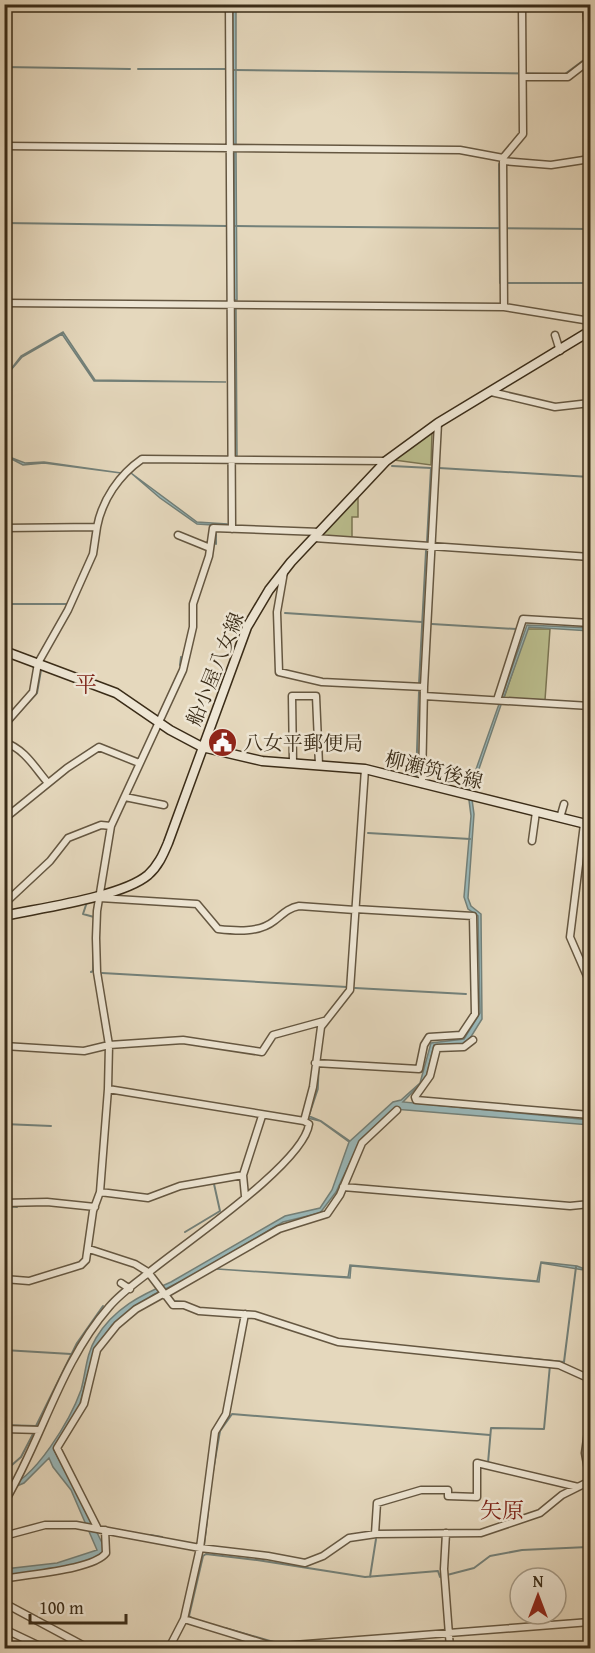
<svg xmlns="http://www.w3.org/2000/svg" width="595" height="1653" font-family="'Gentium Book Plus','Noto Serif JP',serif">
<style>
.green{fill:#babd8d;stroke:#7a7452;stroke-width:1.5}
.water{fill:#99b8ba;stroke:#738079;stroke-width:1.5}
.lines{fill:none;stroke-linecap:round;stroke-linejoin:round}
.stream{stroke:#738079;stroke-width:2}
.street-casing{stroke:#655741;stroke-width:9}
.secondary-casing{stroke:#3a2c18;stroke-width:11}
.street{stroke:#eee6d4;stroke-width:6}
.secondary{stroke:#eee6d4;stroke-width:8}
.labels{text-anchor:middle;stroke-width:5;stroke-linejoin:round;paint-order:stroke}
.street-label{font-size:20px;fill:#3a2c18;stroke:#eee6d4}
.poi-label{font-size:20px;fill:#3a2c18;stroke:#eee6d4;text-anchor:start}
.quarter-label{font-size:22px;fill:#7a1f14;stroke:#eee6d4}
</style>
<rect width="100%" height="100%" fill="#e5d8bd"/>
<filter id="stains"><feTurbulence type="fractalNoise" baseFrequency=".00333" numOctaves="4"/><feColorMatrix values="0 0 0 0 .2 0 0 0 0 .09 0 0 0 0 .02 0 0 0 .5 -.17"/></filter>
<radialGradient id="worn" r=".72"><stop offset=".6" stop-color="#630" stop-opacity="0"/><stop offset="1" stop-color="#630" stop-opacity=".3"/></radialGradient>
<!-- green -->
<path class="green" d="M432,432L431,465L394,460Z
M358,496V517H352V538L320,536Z
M527,629H550L545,700L504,698Z"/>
<!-- water -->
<path class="water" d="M236,5V145H233V5Z
M234,151H236L237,300H234Z
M234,309H236L237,456H235Z
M63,332L95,380L226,382L94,381L62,334L22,357L5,377L21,356Z
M4,455L25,463L44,462L121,473L44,463L23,465Z
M131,473L197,522L227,524V526L197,524L160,498Z
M527,625L590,628V631L529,627L504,697L502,696Z
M499,704L501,705L471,792L474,814L468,898L471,906L481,914L482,1019L469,1040L463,1044L434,1045L426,1078L403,1102L590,1120V1125L394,1109L361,1139L336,1192L320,1213L283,1222L188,1278L153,1295L112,1325L94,1350L79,1407L54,1450L91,1520L104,1547L103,1554C77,1572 35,1571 5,1575V1569L57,1563L97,1550L71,1490L53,1467L49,1458L24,1483L5,1491L4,1488C35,1481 71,1418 81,1390C86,1372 86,1354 96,1338C114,1308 141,1295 171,1282L285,1216L320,1208L332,1190L349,1142L320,1121L307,1118L316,1090L319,1067L318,1089L309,1116L321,1121L350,1141L393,1102L401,1100L420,1083L431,1043L464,1039L480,1013L478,916L468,909L464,897L471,816L468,792Z
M541,1262L577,1266L590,1271L541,1263L539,1282L351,1266L350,1278L217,1269L348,1277L350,1265L537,1281Z"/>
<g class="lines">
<!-- stream -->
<path class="stream" d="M4,67L130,69
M138,69H226
M234,70L565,74L588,57
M499,164L500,283H590
M4,223L227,226
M236,226L590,229
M392,466L431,468L427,542
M439,468L590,477
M216,544V534
M4,604H67
M285,613L422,622
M432,624L516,629
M180,665L181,657
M419,684L426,551
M4,729L37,693L41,670
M416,779L419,692
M368,833L470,839
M87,902L83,914L94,917L93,971L91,972
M102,973L347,987
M355,988L466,994
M4,1124L51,1126
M4,1206L17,1207
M185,1232L220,1211L214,1184
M173,1301L184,1302
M402,1346L564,1362L576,1267
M4,1350L71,1354
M4,1425L36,1426L77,1343L103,1306
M488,1463L491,1428L544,1429L550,1365
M213,1471L220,1431L232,1414L490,1435
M4,1472L21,1457L33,1434
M150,1535L162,1537
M204,1546L209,1503
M447,1575L474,1568L490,1556L522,1550L588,1547
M370,1577L376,1539
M193,1619L189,1616L203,1556L206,1554L257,1560L365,1577L438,1571L440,1577
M540,1623L590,1619
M225,1628L277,1643"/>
<defs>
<path id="street" d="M229,4L232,529
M586,4L590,59
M523,77H568L590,60
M4,146L460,150L503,158
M503,161L551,165L590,159
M4,303L504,307L590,321
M504,307L503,158L523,134L522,4
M555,335L560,351
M491,392L555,407L590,403
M4,528L97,527C102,500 119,475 142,459L386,461
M178,535L210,548
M314,538L590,557
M284,572L277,612L279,672L322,682L424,687
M424,696L590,706
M497,700L523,619L590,623
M4,725L33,692L38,663L68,610L93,554L97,527
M4,742C25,749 35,768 48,783
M293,763L292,696H316L319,765
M422,784L424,687L438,423
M125,797L164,805
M560,818L564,804
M4,819L67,768L99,747L139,763
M584,824L570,937L590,983
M532,841L536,812
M100,898L197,904L218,929C236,931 259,933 274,921C283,914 288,908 299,906L355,910
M4,904L50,861L68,838L101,825L111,826
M473,1040L464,1047L437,1048L430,1076L415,1097L416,1100L590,1115
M4,1046L84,1051L109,1045L183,1040L262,1052L273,1035L324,1021
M315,1063L419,1069L424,1045L429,1037L461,1035L475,1014L473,916L355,909
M108,1089L304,1121
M243,1175L245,1196
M343,1187L570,1206L590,1204
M100,1192L148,1198L180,1186L243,1175L262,1116
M4,1203L47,1202L95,1207
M89,1249L135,1264L148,1272L173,1305H184L199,1311L255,1315L338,1342L559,1365L590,1379
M4,1279L29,1281L81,1265L86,1260L93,1211L100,1192L108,1089L109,1045L97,972L96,938L97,911L111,826L183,670L193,627V604L209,556L213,528L320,532
M121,1283L130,1289
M164,1295L279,1229L327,1214L340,1195L362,1143L397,1110
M4,1429L40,1430
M590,1481L585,1453L590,1417
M588,1482L590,1509
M4,1503C42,1440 60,1363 109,1307C120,1294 134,1284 147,1274C180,1246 304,1164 309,1124L304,1121L313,1087L321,1027L350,990L365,769
M98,1529L57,1448L84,1404L97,1350L117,1325L136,1309L163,1294
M446,1533L444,1569L450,1648
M375,1534L377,1503L421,1490H448V1496L477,1497V1463L578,1487
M4,1536L45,1525H76L200,1548L268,1556L305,1563L323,1556L349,1538L376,1534L481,1533L540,1513L562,1495L590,1481
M4,1579C27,1574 93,1570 106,1553L105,1530
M4,1603L88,1648
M184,1619L269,1645L281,1646L590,1622
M4,1629L44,1648
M169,1648L184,1619L200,1548L215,1432L226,1414L245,1314"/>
<path id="secondary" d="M4,651L116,693L170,730L202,747L262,761L365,769L590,825
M4,916C40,908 122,897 148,875C158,866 163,855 168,843L247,627L269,590L291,562L386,461L438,423L590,331"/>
</defs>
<!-- street casing -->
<use href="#street" class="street-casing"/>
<!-- secondary casing -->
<use href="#secondary" class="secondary-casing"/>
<!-- street -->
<use href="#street" class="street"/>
<!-- secondary -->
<use href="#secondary" class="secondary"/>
</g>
<!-- icons -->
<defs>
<symbol id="civic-disc" viewBox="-11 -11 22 22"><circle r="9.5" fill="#8f2418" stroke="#eee6d4"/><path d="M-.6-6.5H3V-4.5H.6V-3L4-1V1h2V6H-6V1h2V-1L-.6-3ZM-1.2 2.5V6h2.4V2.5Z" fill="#fff"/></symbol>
</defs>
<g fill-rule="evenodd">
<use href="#civic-disc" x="206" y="726" width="33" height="33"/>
</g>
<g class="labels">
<!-- street labels -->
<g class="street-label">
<text transform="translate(215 669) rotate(-68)" y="7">船小屋八女線</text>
<text transform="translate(434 770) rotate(14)" y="7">柳瀬筑後線</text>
</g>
<!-- poi labels -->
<g class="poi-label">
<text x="243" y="750">八女平郵便局</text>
</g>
<!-- quarter labels -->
<g class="quarter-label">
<text x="86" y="692">平</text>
<text x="502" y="1518">矢原</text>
</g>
</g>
<!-- margin -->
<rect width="595" height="1653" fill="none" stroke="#e5d8bd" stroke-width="24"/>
<rect x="6" y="6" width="583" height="1641" fill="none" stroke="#3a2c18" stroke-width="3"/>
<rect x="12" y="12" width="571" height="1629" fill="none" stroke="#3a2c18" stroke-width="1.5"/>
<!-- north arrow -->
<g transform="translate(538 1596)"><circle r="28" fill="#eee6d4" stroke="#a69c89" stroke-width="1.5"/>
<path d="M0-4.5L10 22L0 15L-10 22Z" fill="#8f2418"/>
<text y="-9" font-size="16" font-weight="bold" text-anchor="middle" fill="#3a2c18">N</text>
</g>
<!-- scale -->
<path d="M30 1614v9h96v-9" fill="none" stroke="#3a2c18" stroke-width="3"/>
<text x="39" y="1614" font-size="18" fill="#3a2c18" stroke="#eee6d4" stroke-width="4.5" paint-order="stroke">100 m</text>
<rect width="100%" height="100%" filter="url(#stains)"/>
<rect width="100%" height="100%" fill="url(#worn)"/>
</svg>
